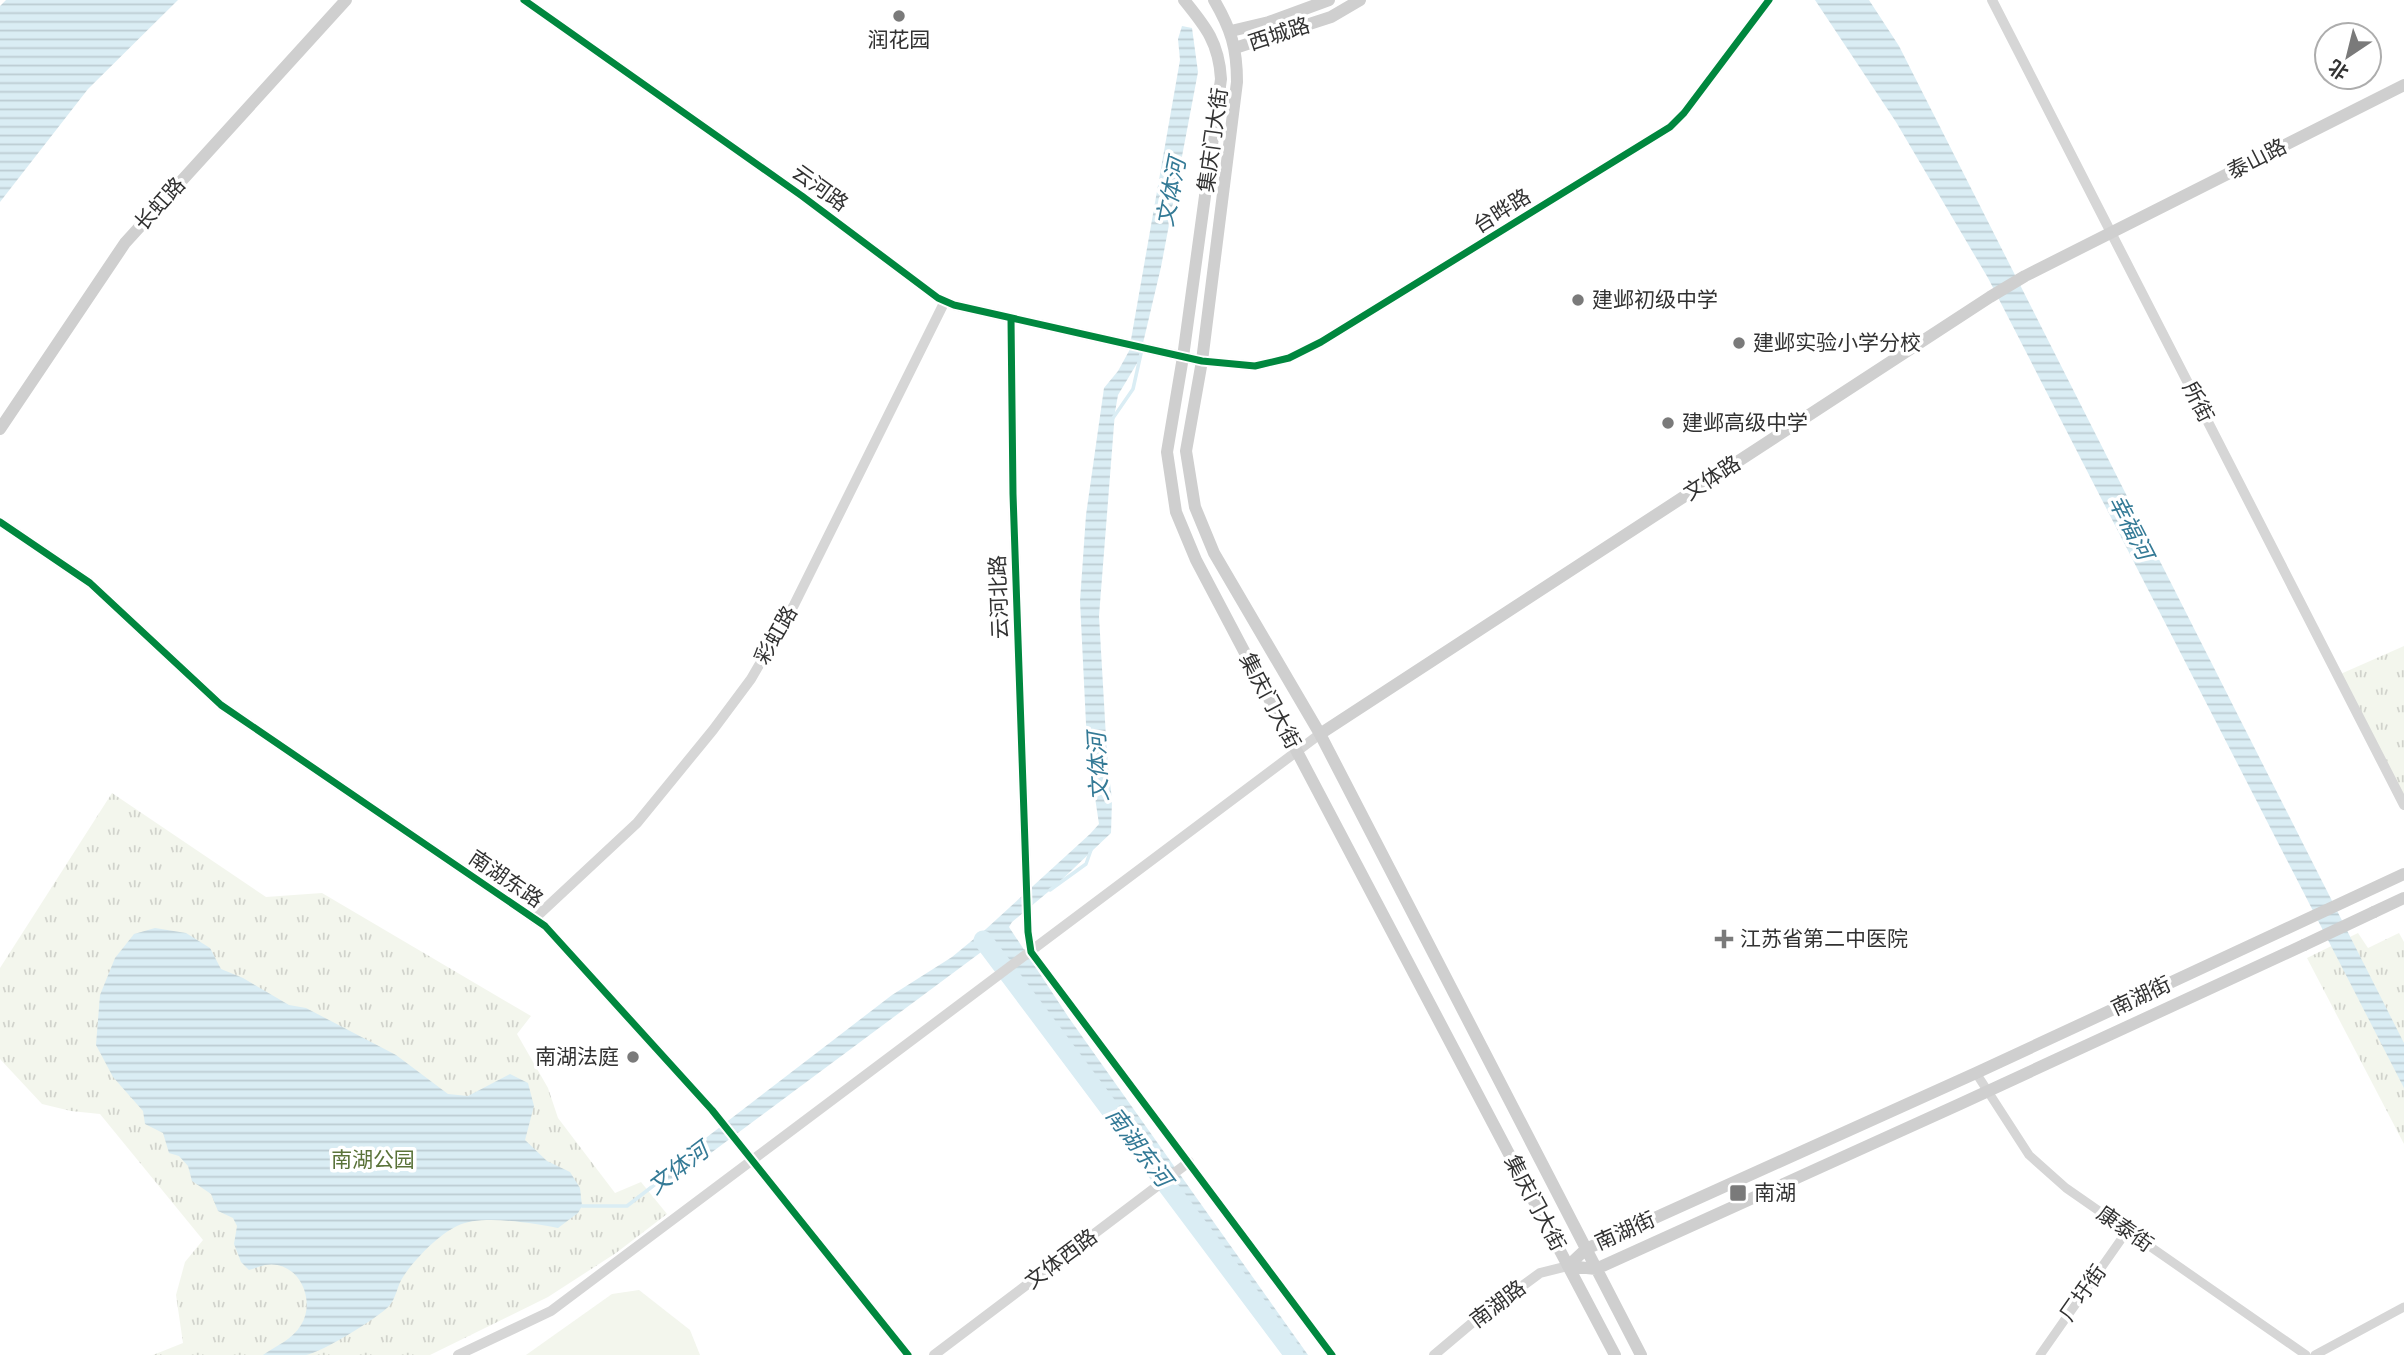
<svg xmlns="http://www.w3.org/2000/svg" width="2404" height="1355" font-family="'Source Sans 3','Noto Sans SC',sans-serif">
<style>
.green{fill:#f3f6ed}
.park{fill:url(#park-tufts)}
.water{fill:url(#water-rules)}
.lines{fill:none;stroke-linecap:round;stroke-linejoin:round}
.stream{stroke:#daedf4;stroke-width:3.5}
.river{stroke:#daedf4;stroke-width:19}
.minor{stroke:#d6d6d6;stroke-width:9}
.tertiary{stroke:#d6d6d6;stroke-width:10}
.secondary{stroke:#cfcfcf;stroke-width:12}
.secondary-bridge{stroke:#cfcfcf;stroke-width:12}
.cycleway-casing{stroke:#fff;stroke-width:11}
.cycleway{stroke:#00873e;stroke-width:7}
.poi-dot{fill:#7a7a7a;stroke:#fff;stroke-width:2.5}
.labels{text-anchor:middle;stroke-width:7;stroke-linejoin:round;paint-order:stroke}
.street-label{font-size:21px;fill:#323232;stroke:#fff}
.poi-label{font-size:21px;fill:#323232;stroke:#fff;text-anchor:start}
.park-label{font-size:21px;fill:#5a7339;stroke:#fff}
.water-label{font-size:23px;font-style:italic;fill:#347a96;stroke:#fff}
</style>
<defs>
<pattern id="park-tufts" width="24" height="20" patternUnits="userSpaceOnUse" patternTransform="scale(1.75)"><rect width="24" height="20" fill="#f3f6ed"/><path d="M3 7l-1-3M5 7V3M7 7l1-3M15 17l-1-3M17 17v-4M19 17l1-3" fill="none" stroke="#d1d3cc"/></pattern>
<pattern id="water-rules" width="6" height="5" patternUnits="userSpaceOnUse" patternTransform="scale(1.75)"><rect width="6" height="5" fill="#daedf4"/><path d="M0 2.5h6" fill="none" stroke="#bcccd2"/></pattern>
</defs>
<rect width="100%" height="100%" fill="#fff"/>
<!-- green -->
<path class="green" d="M639,1290L690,1330L700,1355H526L612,1294Z"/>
<!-- park -->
<path class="park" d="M2404,646V806L2336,676Z
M112,793L266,897L322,893L531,1016L517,1034L548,1088L558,1118L615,1193L641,1182L667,1214L616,1253L548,1297L430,1355H153L183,1343L176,1295L185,1262L203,1240L100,1114L71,1111L42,1104L0,1059V968Z
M2358,933L2368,948L2399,933L2404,942V1144L2307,958Z"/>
<!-- water -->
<path class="water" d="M6,0H178L88,89L0,202V6Z
M1815,0H1869L1899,46L2404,1043V1088L1988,278L1896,122Z
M1182,26L1192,28L1198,72L1161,267L1139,360L1118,395L1115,412L1099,616L1107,755L1112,800L1111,833L1054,887L1012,922L1009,927L1069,1018L1308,1355H1297L1064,1047L994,947H988L665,1187L655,1177L892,995L952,957L986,929L1090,834L1099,824L1087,744L1080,601L1086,515L1104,388L1118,371L1129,351L1180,60L1178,39Z
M155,928L186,933L210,948L221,969L243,978L289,1005L306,1008L396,1055L448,1094L468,1096L510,1074L528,1083L534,1106L525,1140L547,1161L570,1172L580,1188L582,1206L578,1213L558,1228C533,1223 480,1214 457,1226C438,1235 414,1260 403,1277C397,1286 396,1299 389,1306C378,1318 321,1353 306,1355C292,1355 277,1355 263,1355C277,1345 292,1340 301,1325C317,1300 298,1259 265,1265C260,1266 254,1269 249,1270L241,1262L234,1244L237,1226L233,1218L218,1211L211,1194L192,1181L188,1166L179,1156L169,1153L163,1133L145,1124L143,1111L113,1077L96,1045L100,995L115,958L134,934Z"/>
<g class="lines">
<!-- stream -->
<path class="stream" d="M1113,418L1133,389L1142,349
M1050,890L1086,864L1091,850
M582,1206H627L662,1179"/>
<!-- river -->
<path class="river" d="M983,940L1294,1355"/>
<!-- minor -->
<path class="minor" d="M1031,952L1332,1355
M1976,1073L2029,1155L2066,1188L2306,1355
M2040,1355L2127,1231
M2315,1355L2404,1307"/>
<!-- tertiary -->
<path class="tertiary" d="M524,0L802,196L938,298L954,305L1202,361L1255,366L1289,358L1321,342L1670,127L1684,113L1769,0
M1992,0L2404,805
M1011,319L1013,494L1028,932L1031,952
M0,522L90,583L221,705L545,926L712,1110L908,1355
M534,919L637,823L713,730L751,679L794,605L945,301
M458,1355L551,1311L1320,734
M934,1355L1189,1162
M1434,1355L1472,1323L1540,1273L1568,1266"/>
<!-- secondary -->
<path class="secondary" d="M1184,0C1206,27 1219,43 1221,79L1183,357L1167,452L1176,512L1196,560L1615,1355
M1214,0C1231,29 1237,48 1237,82L1202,361L1186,451L1195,507L1214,553L1320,734L1641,1355
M1231,31L1269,22L1329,0
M1235,48L1331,17L1360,0
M0,429L125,243L346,0
M1320,734L1990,297L2025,276L2404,85
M2374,912L2404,898
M1568,1266L1586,1249L1976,1073L2404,874
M1568,1266L1596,1269L1960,1104L2304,945"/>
<!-- secondary-bridge -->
<path class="secondary-bridge" d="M2304,945L2374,912"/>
<defs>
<path id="cycleway" d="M524,0L802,196L938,298L954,305L1202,361L1255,366L1289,358L1321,342L1670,127L1684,113L1769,0
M1011,319L1013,494L1028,932L1031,952L1332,1355
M0,522L90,583L221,705L545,926L712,1110L908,1355"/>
</defs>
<!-- cycleway casing -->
<use href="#cycleway" class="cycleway-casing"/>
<!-- cycleway -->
<use href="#cycleway" class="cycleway"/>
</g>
<!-- markers -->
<g class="poi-dot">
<circle cx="899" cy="16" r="7"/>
<circle cx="1578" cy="300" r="7"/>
<circle cx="1739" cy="343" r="7"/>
<circle cx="1668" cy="423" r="7"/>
<path d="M1720.5 928.5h7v7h7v7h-7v7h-7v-7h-7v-7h7z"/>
<circle cx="633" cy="1057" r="7"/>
<rect x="1729" y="1184" width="18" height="18" rx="3.5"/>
</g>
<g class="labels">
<!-- street labels -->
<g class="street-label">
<text transform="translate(1279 34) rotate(-18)" y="7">西城路</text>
<text transform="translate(1213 140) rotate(-82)" y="7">集庆门大街</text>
<text transform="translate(2257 159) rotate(-27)" y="7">泰山路</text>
<text transform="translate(820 188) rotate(36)" y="7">云河路</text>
<text transform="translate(160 204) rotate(-48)" y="7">长虹路</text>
<text transform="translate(1502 211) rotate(-32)" y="7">台晔路</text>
<text transform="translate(2198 402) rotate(63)" y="7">所街</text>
<text transform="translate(1712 478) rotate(-33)" y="7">文体路</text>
<text transform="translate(999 597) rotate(-92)" y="7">云河北路</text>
<text transform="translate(776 635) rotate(-60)" y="7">彩虹路</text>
<text transform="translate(1270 701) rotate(62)" y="7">集庆门大街</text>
<text transform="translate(506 879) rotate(34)" y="7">南湖东路</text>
<text transform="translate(2141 996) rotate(-25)" y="7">南湖街</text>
<text transform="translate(1535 1203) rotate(62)" y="7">集庆门大街</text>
<text transform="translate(2125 1229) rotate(35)" y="7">康泰街</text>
<text transform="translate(1625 1231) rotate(-24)" y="7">南湖街</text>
<text transform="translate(1061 1259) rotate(-37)" y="7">文体西路</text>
<text transform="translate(2083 1293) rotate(-55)" y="7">厂圩街</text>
<text transform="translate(1498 1304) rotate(-37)" y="7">南湖路</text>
</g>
<!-- poi labels -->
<g class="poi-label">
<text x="899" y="47" text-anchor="middle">润花园</text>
<text x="1592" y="307">建邺初级中学</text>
<text x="1753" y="350">建邺实验小学分校</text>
<text x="1682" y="430">建邺高级中学</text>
<text x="1740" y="946">江苏省第二中医院</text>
<text x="619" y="1064" text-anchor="end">南湖法庭</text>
<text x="1754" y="1200">南湖</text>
</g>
<!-- park labels -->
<g class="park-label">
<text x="373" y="1167">南湖公园</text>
</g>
<!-- water labels -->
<g class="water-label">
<text transform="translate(1171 192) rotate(-79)" y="8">文体河</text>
<text transform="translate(2131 527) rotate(63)" y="8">幸福河</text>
<text transform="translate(1098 767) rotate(-93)" y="8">文体河</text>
<text transform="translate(1139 1147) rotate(53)" y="8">南湖东河</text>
<text transform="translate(678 1168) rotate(-37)" y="8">文体河</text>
</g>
</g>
<!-- north arrow -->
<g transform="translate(2348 56) rotate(215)"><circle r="33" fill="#ffffff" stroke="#adadad" stroke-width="2"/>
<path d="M0-5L12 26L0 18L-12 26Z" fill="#7a7a7a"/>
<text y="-10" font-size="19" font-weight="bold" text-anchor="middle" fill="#323232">北</text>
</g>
</svg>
